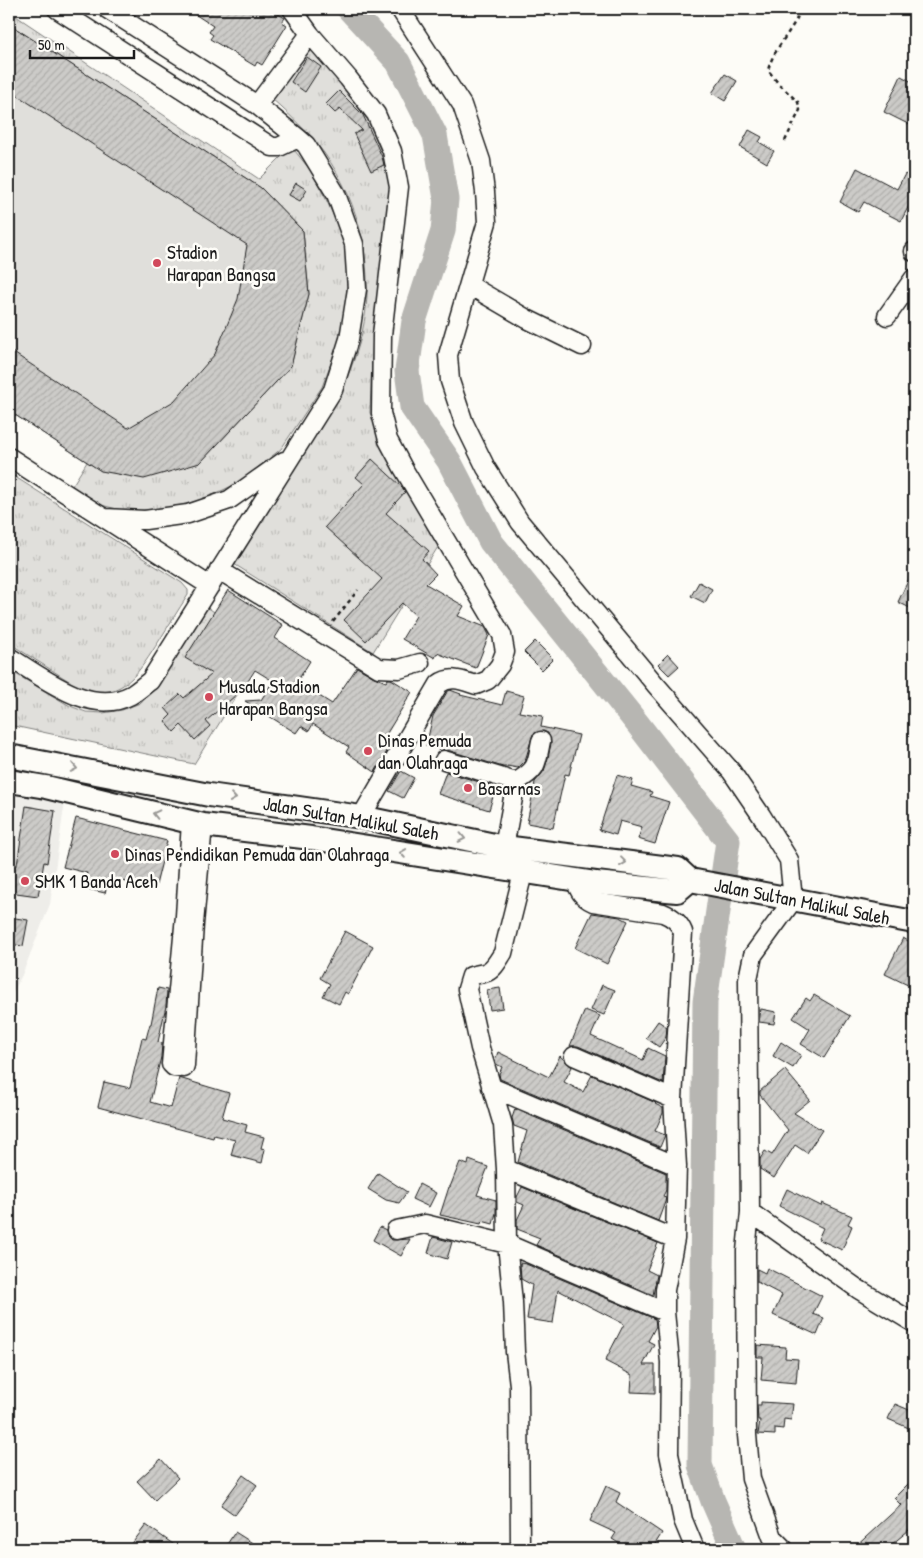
<svg xmlns="http://www.w3.org/2000/svg" width="923" height="1558" font-family="'Patrick Hand',sans-serif">
<style>
.built{fill:#eeede9}
.grass{fill:url(#grass-tufts);stroke:#7e7e7c}
.garden{fill:#e0dfdb;stroke:#7e7e7c}
.lines{fill:none;stroke-linecap:round;stroke-linejoin:round}
.river{stroke:#b7b6b2;stroke-width:25}
.building{fill:url(#building-hatch);stroke:#1c1c1c}
.minor-casing{stroke:#1c1c1c;stroke-width:21}
.major-casing{stroke:#1c1c1c;stroke-width:26}
.path{stroke:#1c1c1c;stroke-width:2.5;stroke-dasharray:4 4;stroke-linecap:butt}
.minor{stroke:#fdfcf7;stroke-width:18}
.major{stroke:#fdfcf7;stroke-width:22}
.oneway{stroke:#989794}
.poi-dot{fill:#d1495b;stroke:#fdfcf7;stroke-width:2}
.labels{text-anchor:middle;stroke-width:5;stroke-linejoin:round;paint-order:stroke}
.poi-label{font-size:19px;fill:#1c1c1c;stroke:#fdfcf7;text-anchor:start}
.street-label{font-size:19px;fill:#1c1c1c;stroke:#fdfcf7}
</style>
<defs>
<pattern id="grass-tufts" width="24" height="20" patternUnits="userSpaceOnUse" patternTransform="scale(1.25)"><rect width="24" height="20" fill="#e0dfdb"/><path d="M3 7l-1-3M5 7V3M7 7l1-3M15 17l-1-3M17 17v-4M19 17l1-3" fill="none" stroke="#c0bfbb"/></pattern>
<pattern id="building-hatch" width="6" height="6" patternUnits="userSpaceOnUse" patternTransform="scale(1.25)"><rect width="6" height="6" fill="#cccbc8"/><path d="M-1 1l2-2M0 6l6-6M5 7l2-2" fill="none" stroke="#afaeab"/></pattern>
</defs>
<rect width="100%" height="100%" fill="#fdfcf7"/>
<filter id="ink" filterUnits="userSpaceOnUse"><feTurbulence type="fractalNoise" baseFrequency=".02" numOctaves="2"/><feDisplacementMap in="SourceGraphic" scale="10" xChannelSelector="R" yChannelSelector="G"/><feConvolveMatrix kernelMatrix="1 2 1 2 8 2 1 2 1" color-interpolation-filters="sRGB"/></filter>
<g filter="url(#ink)">
<!-- built -->
<path class="built" d="M9,773L67,787L50,904L22,975L9,1000Z"/>
<!-- grass -->
<path class="grass" d="M9,9H13V14L259,179L288,150L295,151L311,171L326,199L341,232L349,261L346,305L341,336L322,387L281,449L238,483L202,500L165,509L125,511L101,505L72,486L87,462L9,29Z
M313,45L372,122L386,149L391,188L373,329L370,413L410,488L441,542L373,652L234,564L333,407C345,383 356,359 362,333C376,272 361,203 324,153C308,132 290,115 271,98Z
M9,473L182,583L188,590V595C178,610 169,625 159,641C140,670 124,701 83,690L9,643Z
M207,607L266,648L194,764L9,725V670L70,706L86,712L103,713L122,710L140,703L155,689Z"/>
<!-- garden -->
<path class="garden" d="M9,24L261,188L303,231L309,294L291,366L200,463L101,471L9,411Z"/>
<g class="lines">
<!-- river -->
<path class="river" d="M349,9L398,62L435,135L446,199L443,231L414,321L407,371L412,407L449,461L491,542L637,723L728,841L705,1002L700,1465L713,1501L734,1549"/>
</g>
<!-- building -->
<path class="building" d="M187,9H270L285,18L282,22L287,25L262,65L257,62L255,66L210,39L213,35L209,32L213,26Z
M9,24L261,188L303,231L309,294L291,366L200,463L144,479L101,471L9,411V350L128,428L174,401L215,354L238,299L247,245L9,90Z
M307,57L321,67L305,92L291,82Z
M725,74L737,81L725,101L712,93Z
M901,76L914,83V127L884,112Z
M339,91L363,115L382,157L384,165L371,171L354,134L362,130L340,109L335,113L326,104Z
M749,130L762,137L759,142L774,151L767,163L740,147Z
M857,168L897,189L905,174L914,179V196L901,221L864,202L858,212L840,202Z
M296,183L307,190L300,201L289,195Z
M372,459L402,487L405,492L386,513L429,551L422,559L436,574L426,584L464,606L458,616L485,627L489,635L476,668L437,653L435,658L402,639L416,616L402,603L366,641L344,620L382,579L325,527L364,484L356,477Z
M914,568V610L898,602Z
M699,582L712,589L705,603L691,596Z
M228,590L283,625L275,638L310,661L297,682L332,704L357,667L374,677L386,682L388,679H391L412,692L381,743L389,748L375,772L346,752L349,747L313,724L309,731L301,726L296,733L245,701L261,700L273,681L255,670L243,689L206,721L210,726L195,740L181,725L174,732L165,721L171,715L165,708L180,694L184,698L212,674L185,658Z
M535,641L553,659L542,670L524,652Z
M668,654L679,666L669,675L658,664Z
M450,690L461,694L460,695L502,705L506,691L524,696L519,712L543,716L541,727L579,735L569,775L565,774L553,828L527,823L535,782L544,771L548,758L551,743L548,733L543,731L533,734L525,761L518,768L507,766V767H503L447,750H441L426,746L433,716L447,692Z
M401,771L414,778L403,798L389,791Z
M446,772L496,787L489,810L438,794Z
M617,775L633,780L631,786L652,792L650,796L669,802L655,844L638,839L642,827L620,821L616,835L599,830Z
M26,806L55,811L47,863L44,862L38,896L9,892V864L17,865Z
M76,818L167,841L155,889L109,878L105,893L83,888L87,873L63,867Z
M592,913L620,917L628,921L607,964L575,948Z
M9,917L28,920L23,946L9,944Z
M345,931L373,946L348,994L345,992L339,1004L323,996L330,984L320,978Z
M903,938L914,944V988L885,974Z
M602,985L615,990L604,1015L591,1010Z
M158,988L167,990L166,1006L158,1042L162,1043L161,1057L150,1102L171,1108L179,1078L229,1093L222,1118L247,1125L245,1132L264,1137L261,1148L265,1149L262,1163L231,1155L235,1140L214,1135L213,1138L98,1107L104,1082L130,1088L142,1038L146,1039L150,1024H151Z
M500,988L503,1008L490,1010L487,990Z
M814,995L850,1016L824,1058L801,1044L810,1029L793,1018L806,998L810,1001Z
M761,1009L776,1012L774,1024L759,1022Z
M585,1010L600,1016L591,1036L643,1060L648,1048L665,1056L663,1083L578,1046H570Z
M658,1021L667,1027L666,1037L659,1047L646,1038Z
M781,1042L801,1055L793,1068L773,1056Z
M498,1052L549,1077L560,1056L572,1067L564,1082L583,1092L592,1075L656,1103L655,1104L663,1108V1113L655,1131L665,1135L660,1147L500,1079L499,1074L502,1067L496,1064L495,1060Z
M785,1070L810,1100L794,1113L822,1130L807,1153L795,1145L774,1178L760,1169V1159L765,1151L772,1155L788,1130L760,1095V1091Z
M515,1109L666,1173V1190L663,1196L666,1197L665,1202L658,1221L518,1162L527,1131L514,1126L512,1118Z
M469,1160L488,1167L477,1195L496,1200V1213L493,1224L482,1221L481,1224L440,1215L449,1187H450L460,1162L468,1165Z
M378,1173L407,1192L399,1203L386,1200L368,1189Z
M419,1184L436,1193L429,1207L412,1199Z
M522,1187L658,1243L647,1270L657,1275L653,1295L536,1245L540,1238L517,1229V1220L524,1205L517,1202V1197Z
M787,1189L821,1206L822,1203L852,1216L848,1224L852,1226L842,1250L818,1239L823,1228L779,1206Z
M380,1227L386,1230L388,1237L392,1240L410,1239L401,1256L373,1240Z
M433,1237L452,1242L447,1259L428,1253Z
M520,1263L526,1264L655,1319L656,1326L648,1341L654,1344L643,1365H655V1393L631,1392L632,1375L605,1361L624,1324L558,1290L553,1323L527,1319L532,1285L521,1279Z
M767,1268L822,1296L813,1314L824,1318L817,1335L773,1315L782,1295L757,1282V1269L765,1273Z
M757,1345L786,1347L785,1358L798,1359L796,1383L761,1380L763,1357H757Z
M761,1402L793,1404L791,1420L784,1419L783,1429L775,1428V1435L758,1434L760,1420H758L757,1405H761Z
M895,1404L914,1412V1420L911,1429L888,1419Z
M161,1459L178,1478L155,1500L137,1481Z
M243,1475L257,1485L235,1515L221,1505Z
M914,1478V1526L886,1549H853L901,1505L894,1498Z
M606,1486L620,1493L616,1502L662,1533L652,1549H628L612,1539L616,1533L590,1521Z
M146,1525L180,1549H128Z
M235,1532L262,1549H224Z"/>
<g class="lines">
<defs>
<path id="minor" d="M57,9L272,147H279L298,138
M292,9L310,34L348,78L376,114L392,151L399,187L382,335L381,413L388,440L403,468L502,635L505,652L500,665L488,680L476,685C463,681 451,675 439,684L361,817
M400,9L462,105L481,161L485,192L487,222L448,355L450,381L464,423L486,468L520,522L655,684L731,771L761,815L789,860L793,900L753,955L748,979L750,1212L746,1251L747,1435L751,1479L772,1537L784,1549
M257,105L310,34
M914,251V252
M469,285L527,319L582,346
M887,316L914,278
M9,457L210,586
M105,518L145,520L188,514L229,500L284,461
M219,570L379,668L399,669L420,663
M9,657C43,677 90,717 131,695C138,691 144,685 150,681L333,390L349,339L357,289L354,244L336,194L306,145L298,138L257,105L107,9
M444,760L516,782
M191,822L185,916L171,1064L174,1067L184,1068L185,1065L194,924L203,825
M504,847L516,782C538,769 536,765 541,741
M575,880C579,891 582,897 593,902L663,913C673,917 679,922 683,932L673,1099L677,1166L675,1239L665,1290V1312L670,1362L669,1454L683,1520L695,1549
M574,1056L673,1099
M491,1087L677,1166
M506,1169L675,1239
M750,1212L858,1289L914,1323
M396,1230L425,1224L507,1244L665,1312
M520,1549L519,1385L515,1352L513,1302L507,1244L506,1169L503,1125L480,1048L467,989L471,976C476,974 482,974 487,972C494,969 499,959 503,953L523,873"/>
<path id="major" d="M9,756L209,795L361,817L504,847L678,869L690,880L914,922
M9,781L46,787L203,825L311,838L596,883L677,891L690,880"/>
</defs>
<!-- minor casing -->
<use href="#minor" class="minor-casing"/>
<!-- major casing -->
<use href="#major" class="major-casing"/>
<!-- path -->
<path class="path" d="M785,141L800,110L798,102L778,83L768,70C774,47 793,31 801,9
M333,622L358,590"/>
<!-- minor -->
<use href="#minor" class="minor"/>
<!-- major -->
<use href="#major" class="major"/>
</g>
<!-- one-way arrows -->
<defs><path id="oneway-chevron" d="M-2-3.5L2.5 0L-2 3.5" fill="none" stroke-width="1.6" stroke-linecap="round" stroke-linejoin="round" transform="scale(1.25)"/></defs>
<g class="oneway">
<use href="#oneway-chevron" transform="translate(74 768) rotate(11)"/>
<use href="#oneway-chevron" transform="translate(233 798) rotate(8)"/>
<use href="#oneway-chevron" transform="translate(156 814) rotate(-167)"/>
<use href="#oneway-chevron" transform="translate(462 838) rotate(12)"/>
<use href="#oneway-chevron" transform="translate(403 853) rotate(-171)"/>
<use href="#oneway-chevron" transform="translate(623 862) rotate(7)"/>
</g>
</g>
<!-- markers -->
<g class="poi-dot">
<circle cx="157" cy="263" r="5"/>
<circle cx="209" cy="697" r="5"/>
<circle cx="368" cy="751" r="5"/>
<circle cx="468" cy="788" r="5"/>
<circle cx="115" cy="854" r="5"/>
<circle cx="25" cy="881" r="5"/>
</g>
<g class="labels">
<!-- poi labels -->
<g class="poi-label">
<text x="167" y="259">Stadion<tspan x="167" dy="22">Harapan Bangsa</tspan></text>
<text x="219" y="693">Musala Stadion<tspan x="219" dy="22">Harapan Bangsa</tspan></text>
<text x="378" y="747">Dinas Pemuda<tspan x="378" dy="22">dan Olahraga</tspan></text>
<text x="478" y="795">Basarnas</text>
<text x="125" y="861">Dinas Pendidikan Pemuda dan Olahraga</text>
<text x="35" y="888">SMK 1 Banda Aceh</text>
</g>
<!-- street labels -->
<g class="street-label">
<text transform="translate(351 818) rotate(10)" y="7">Jalan Sultan Malikul Saleh</text>
<text transform="translate(802 901) rotate(11)" y="7">Jalan Sultan Malikul Saleh</text>
</g>
</g>
<!-- margin -->
<rect width="923" height="1558" fill="none" stroke="#fdfcf7" stroke-width="30"/>
<rect x="15" y="15" width="893" height="1528" fill="none" stroke="#1c1c1c" stroke-width="2" filter="url(#ink)"/>
<!-- scale -->
<path d="M30 50v8h104v-8" fill="none" stroke="#1c1c1c" stroke-width="2.5"/>
<text x="38" y="50" font-size="15" fill="#1c1c1c" stroke="#fdfcf7" stroke-width="4" paint-order="stroke">50 m</text>
</svg>
